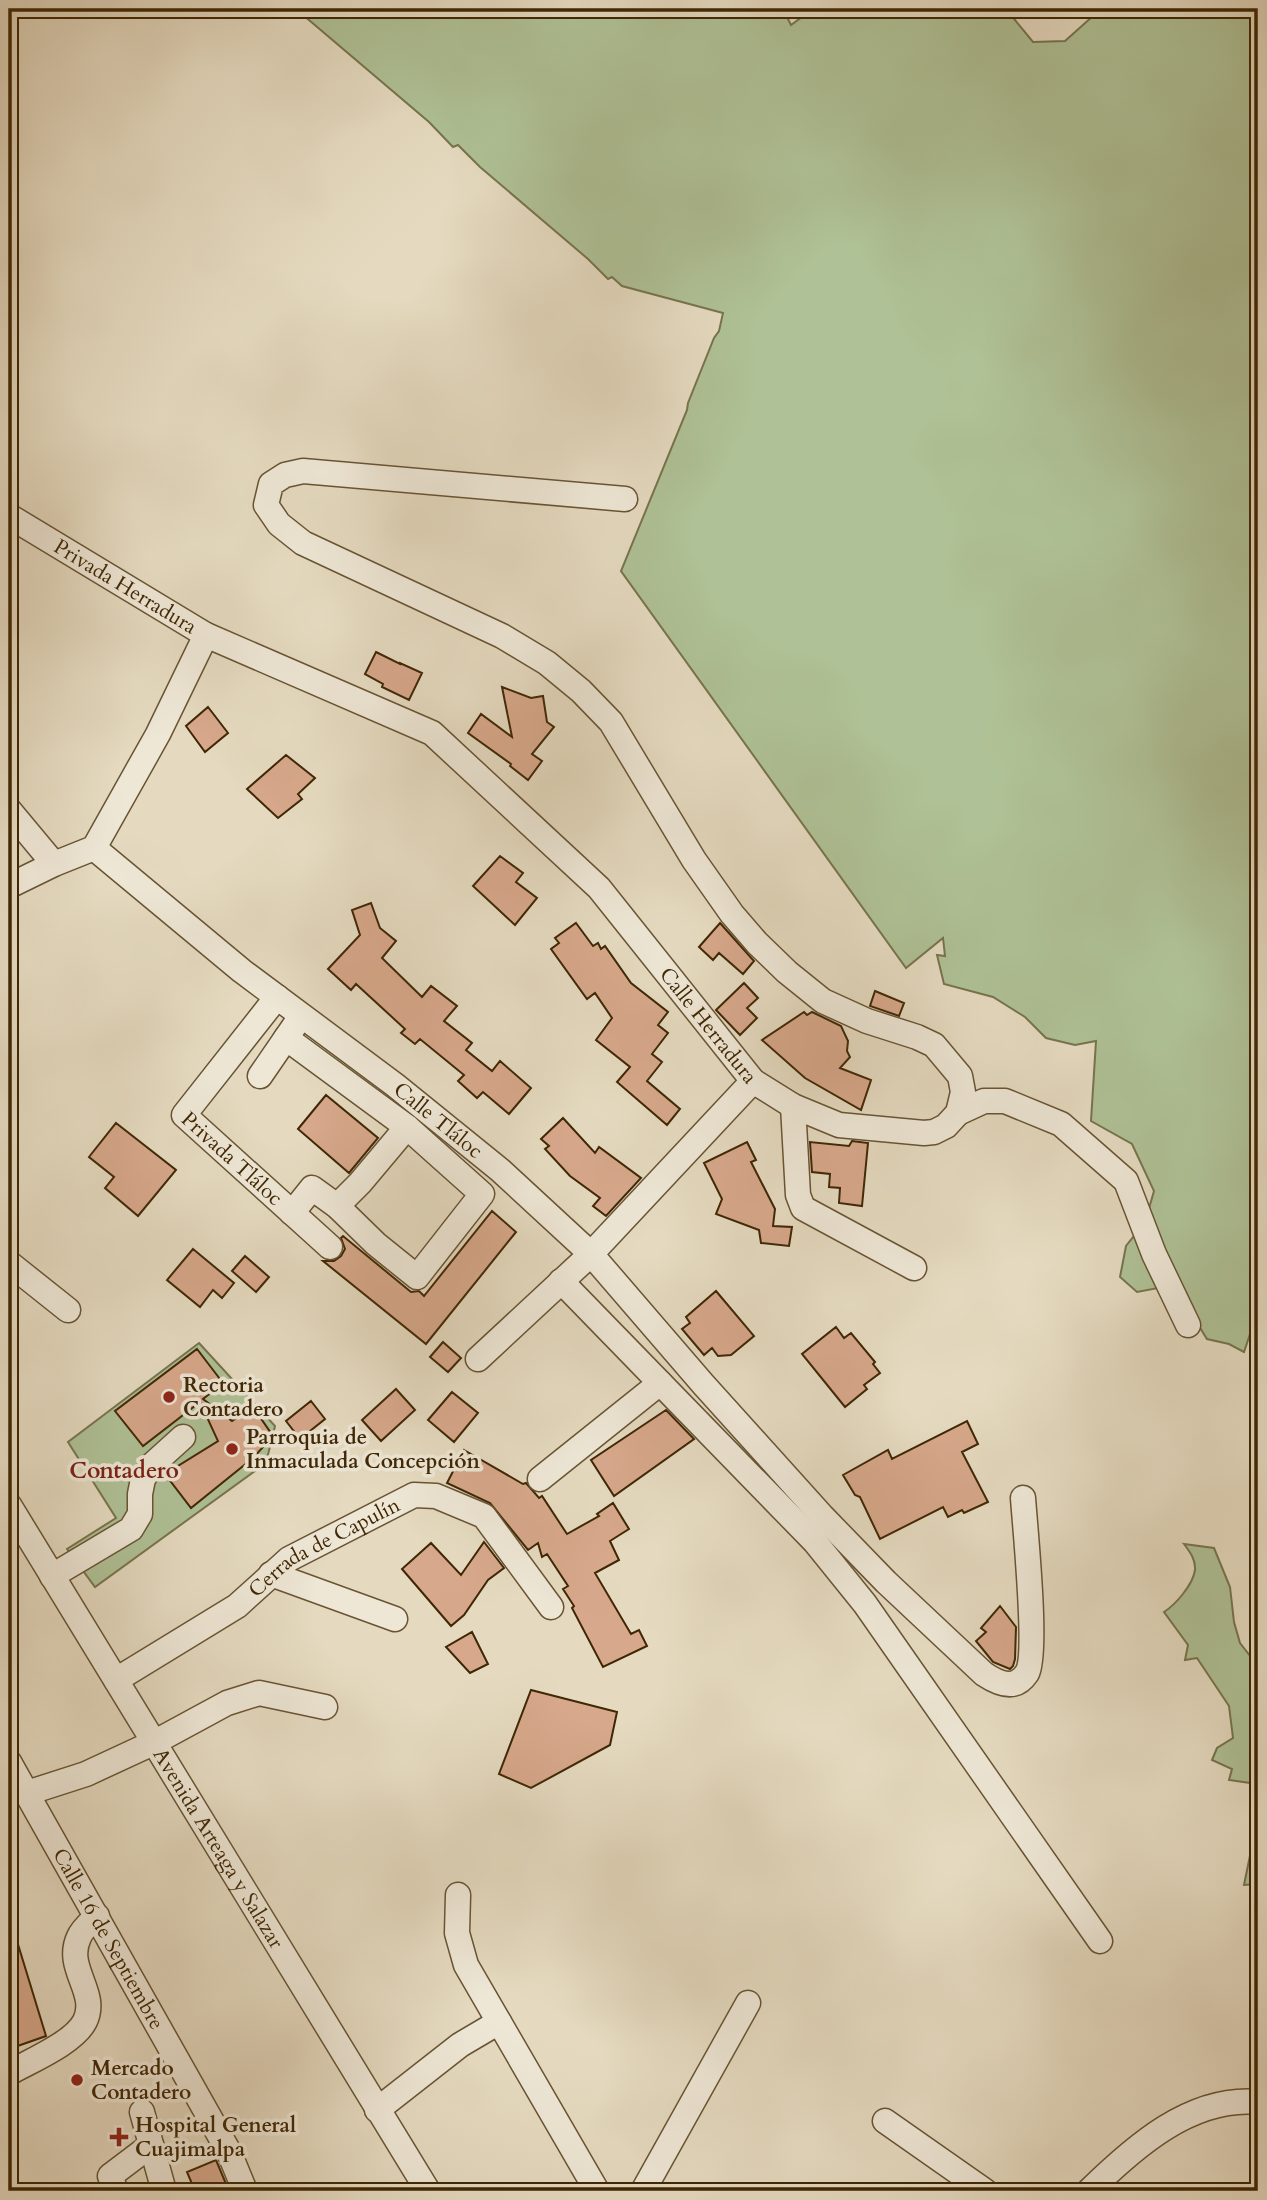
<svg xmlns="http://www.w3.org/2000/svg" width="1267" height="2200" font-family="Cardo,serif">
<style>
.green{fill:#afc196;stroke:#77744d;stroke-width:2}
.building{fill:#d7a88b;stroke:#3f2704;stroke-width:2}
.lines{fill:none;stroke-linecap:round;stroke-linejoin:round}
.minor-casing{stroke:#685433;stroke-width:27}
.minor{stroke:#eee7d6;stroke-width:24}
.poi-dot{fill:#8f2418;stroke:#eee7d6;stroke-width:2.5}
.labels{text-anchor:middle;stroke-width:7;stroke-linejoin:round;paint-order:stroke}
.street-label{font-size:21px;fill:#3f2704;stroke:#eee7d6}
.poi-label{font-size:21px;font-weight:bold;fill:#3f2704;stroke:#eee7d6;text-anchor:start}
.neighbourhood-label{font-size:23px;font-weight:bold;fill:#7a1f14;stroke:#eee7d6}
</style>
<rect width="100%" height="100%" fill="#e5dac0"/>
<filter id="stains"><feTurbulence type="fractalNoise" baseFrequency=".00286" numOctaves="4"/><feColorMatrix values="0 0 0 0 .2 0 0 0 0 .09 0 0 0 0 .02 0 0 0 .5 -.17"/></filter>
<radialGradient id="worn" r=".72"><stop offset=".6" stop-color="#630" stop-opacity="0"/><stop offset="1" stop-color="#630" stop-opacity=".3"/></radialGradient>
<!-- green -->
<path class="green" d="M296,9H789L788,19L791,25L813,9H880L908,16L914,9H1006L1033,42L1065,41L1093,16L1095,9H1258V1270L1250,1281L1258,1306L1251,1304L1252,1328L1244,1352L1229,1344L1207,1339L1197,1323L1158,1288L1137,1292L1120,1277L1126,1246L1145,1222L1154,1191L1132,1144L1091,1121L1096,1041L1075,1045L1046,1038L1025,1017L993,997L944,984L937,955L945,956L943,938L906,968L621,571L687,410L688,403L714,338L719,331L723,313L622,286L612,277L608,279L588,259L480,167L458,145L453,147L429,122Z
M199,1343L275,1426L266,1463L95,1587L67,1549L116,1518L68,1442Z
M1184,1544L1214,1548L1230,1587L1234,1622L1240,1643L1258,1666V1884L1244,1885L1255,1831L1250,1783L1229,1780L1232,1769L1212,1760L1217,1748L1233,1738L1229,1706L1197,1658L1185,1660L1188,1645L1164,1612C1175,1605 1193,1585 1195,1570C1196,1560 1190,1552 1184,1544Z"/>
<!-- building -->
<path class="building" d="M376,652L400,664V663L422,673L409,700L382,687L383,684L365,674Z
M502,687L531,698L543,696L547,722L554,727L532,754L542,761L528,780L510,766L511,764L468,733L481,714L512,737Z
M208,707L228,733L205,752L186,726Z
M286,755L315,778L298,794L302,799L278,818L247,789Z
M500,856L523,873L516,882L537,898L515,925L473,886Z
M371,903L380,928L396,941L382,958L422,997L431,986L457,1006L444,1021L472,1043L466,1050L492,1071L500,1061L531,1088L509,1114L483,1092L477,1098L458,1081L464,1075L420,1039L415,1044L401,1033L405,1029L356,984L351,990L328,969L360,935L352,910Z
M576,923L593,946L598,943L601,949L605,946L631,983L668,1012L658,1025L668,1033L652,1054L662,1062L647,1081L680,1109L667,1125L617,1082L630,1067L596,1040L612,1018L595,993L587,999L551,949L559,943L555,938Z
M720,923L754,961L743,974L719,953L713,960L699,947Z
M744,983L758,998L747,1008L757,1018L740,1035L716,1010Z
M875,991L904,1003L899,1016L870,1006Z
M804,1012L807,1015L812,1012L841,1026L848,1041L847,1051L850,1057L840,1068L871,1080L861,1110L805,1078L762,1040Z
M326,1095L378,1138L349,1173L298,1129Z
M563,1118L595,1153L599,1147L641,1178L606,1216L593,1206L600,1198L570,1176L545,1149L549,1146L541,1139Z
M116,1123L176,1170L138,1216L105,1188L114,1177L89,1157Z
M852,1141L868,1143L862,1206L839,1203L840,1188L829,1187L830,1174L812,1172L810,1142L849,1146Z
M747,1142L756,1160L751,1162L775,1209L773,1226L792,1227L789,1246L761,1243L759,1230L716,1214L722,1199L704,1163Z
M492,1211L516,1232L426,1344L323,1261H334L341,1256L345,1249L341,1238L343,1236L411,1292L419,1291L424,1296Z
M193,1249L234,1283L222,1298L213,1290L200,1307L167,1280Z
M245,1256L269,1277L256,1292L232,1271Z
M716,1291L754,1336L731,1355L718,1356L712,1348L704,1355L682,1329L690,1323L686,1317Z
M836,1327L844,1338L851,1333L875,1362L873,1364L880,1373L864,1385L867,1389L845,1407L802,1354Z
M443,1342L461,1358L448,1372L430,1357Z
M197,1349L223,1383L203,1399L232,1421L253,1407L273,1436L253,1458L191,1508L165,1474L218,1441L200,1402L143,1446L115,1411Z
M396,1389L415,1410L381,1441L362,1420Z
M452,1392L478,1413L454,1442L428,1420Z
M311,1401L325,1419L300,1439L286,1421Z
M666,1410L694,1439L614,1496L591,1460Z
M967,1421L978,1444L962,1452L988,1502L964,1513L962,1510L948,1517L943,1507L880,1539L860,1497L855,1495L843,1475L888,1450L892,1459Z
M464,1450L523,1484L526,1483L539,1498L542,1496L567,1534L599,1516L597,1514L613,1503L629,1529L610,1541L619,1560L595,1573L631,1634L639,1630L647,1646L603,1667L572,1608L574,1606L563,1589L568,1586L547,1554L542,1557L538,1543L528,1550L490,1503L447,1483Z
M484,1542L504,1568L488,1580L464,1615L451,1626L402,1569L431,1543L461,1575Z
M1000,1606L1016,1627L1015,1659L1013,1666L1010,1669L993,1662L976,1641L986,1632L981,1628Z
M472,1632L488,1664L470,1673L446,1647Z
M531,1690L617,1712L610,1745L531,1788L499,1774Z
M9,1928H13L46,2036L9,2049Z
M216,2160L229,2191H195L187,2172Z"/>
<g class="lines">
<defs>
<g id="minor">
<path d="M625,499L303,471L285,475L271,484L266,505L279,524L303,543L502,636L547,663L581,691L611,722L694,860L732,914L757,943L787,972L823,1001L867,1021L917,1037L934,1045L960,1076L963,1092L958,1113"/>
<path id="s1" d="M9,516L206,635L432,733L599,888L753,1081L793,1106L839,1125L924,1133L934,1132L946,1126L958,1113L984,1101H1005L1061,1124L1126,1181L1154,1254L1188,1325"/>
<path d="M9,810L54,864"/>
<path id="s2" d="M94,848L242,971L395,1085L500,1170L591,1254L703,1384L822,1516L886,1582L984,1674C999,1684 1015,1691 1027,1673C1038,1654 1025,1527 1023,1498"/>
<path d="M9,886L54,864L94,848L158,734L206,635"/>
<path id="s3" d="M277,997L184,1115L330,1247"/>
<path d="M286,1038L407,1127L482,1194L417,1277L376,1244L337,1206L312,1188L292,1213"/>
<path d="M260,1076L295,1025"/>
<path d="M793,1106L798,1195L803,1208L914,1268"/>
<path d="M337,1206L360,1183L407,1127"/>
<path d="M9,1263L68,1310"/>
<path d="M561,1281L815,1542L865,1604L1100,1941"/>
<path d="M478,1359L591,1254L753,1081"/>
<path d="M540,1479L660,1383"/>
<path id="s4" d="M9,1505L428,2191"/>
<path d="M271,1574L395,1619"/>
<path d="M52,1576L131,1529L140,1514V1494L143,1479L152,1465L183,1437"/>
<path id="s5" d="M116,1680L237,1606L289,1559L414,1495L436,1496L484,1516L551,1607"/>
<path id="s6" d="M9,1762L229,2152L245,2191"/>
<path d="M27,1793L86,1774L155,1742L227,1703L259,1693L325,1707"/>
<path d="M458,1895L457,1933L466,1965L597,2191"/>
<path d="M9,2073C30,2061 74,2043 85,2021C99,1992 64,1968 79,1937C82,1929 91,1922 97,1916"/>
<path d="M377,2110L460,2045L499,2022"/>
<path d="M142,2112L164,2191"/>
<path d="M885,2121L985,2191"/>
<path d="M116,2191L110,2176L151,2145"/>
<path d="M643,2191L748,2003"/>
<path d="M1089,2191C1134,2147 1191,2096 1258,2102"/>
</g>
</defs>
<!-- minor casing -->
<use href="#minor" class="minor-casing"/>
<!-- minor -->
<use href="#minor" class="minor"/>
</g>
<!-- markers -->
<g class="poi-dot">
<circle cx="169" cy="1397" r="7"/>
<circle cx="232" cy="1449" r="7"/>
<circle cx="77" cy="2080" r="7"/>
<path d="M115.5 2126.5h7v7h7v7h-7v7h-7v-7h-7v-7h7z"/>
</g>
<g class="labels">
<!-- street labels -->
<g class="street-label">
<text dy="7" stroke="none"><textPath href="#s1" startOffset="136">Privada Herradura</textPath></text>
<text dy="7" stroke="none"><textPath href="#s1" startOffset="880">Calle Herradura</textPath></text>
<text dy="7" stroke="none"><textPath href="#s2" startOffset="439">Calle Tláloc</textPath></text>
<text dy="7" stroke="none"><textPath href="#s3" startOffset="215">Privada Tláloc</textPath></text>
<text dy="7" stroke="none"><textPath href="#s5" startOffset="248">Cerrada de Capulín</textPath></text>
<text dy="7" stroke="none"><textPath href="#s4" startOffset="402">Avenida Arteaga y Salazar</textPath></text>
<text dy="7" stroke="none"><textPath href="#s6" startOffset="203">Calle 16 de Septiembre</textPath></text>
</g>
<!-- poi labels -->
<g class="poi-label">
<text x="183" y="1392">Rectoria<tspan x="183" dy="24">Contadero</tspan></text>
<text x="246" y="1444">Parroquia de<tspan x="246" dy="24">Inmaculada Concepción</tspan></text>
<text x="91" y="2075">Mercado<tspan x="91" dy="24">Contadero</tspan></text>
<text x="135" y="2132">Hospital General<tspan x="135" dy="24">Cuajimalpa</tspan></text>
</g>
<!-- neighbourhood labels -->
<g class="neighbourhood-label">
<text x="124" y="1478">Contadero</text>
</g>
</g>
<!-- margin -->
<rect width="1267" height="2200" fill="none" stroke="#e5dac0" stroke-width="35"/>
<rect x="10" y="10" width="1246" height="2179" fill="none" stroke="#3f2704" stroke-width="3.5"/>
<rect x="18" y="18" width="1232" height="2165" fill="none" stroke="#3f2704" stroke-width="2"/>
<rect width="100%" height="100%" filter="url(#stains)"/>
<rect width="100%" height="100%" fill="url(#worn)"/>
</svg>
